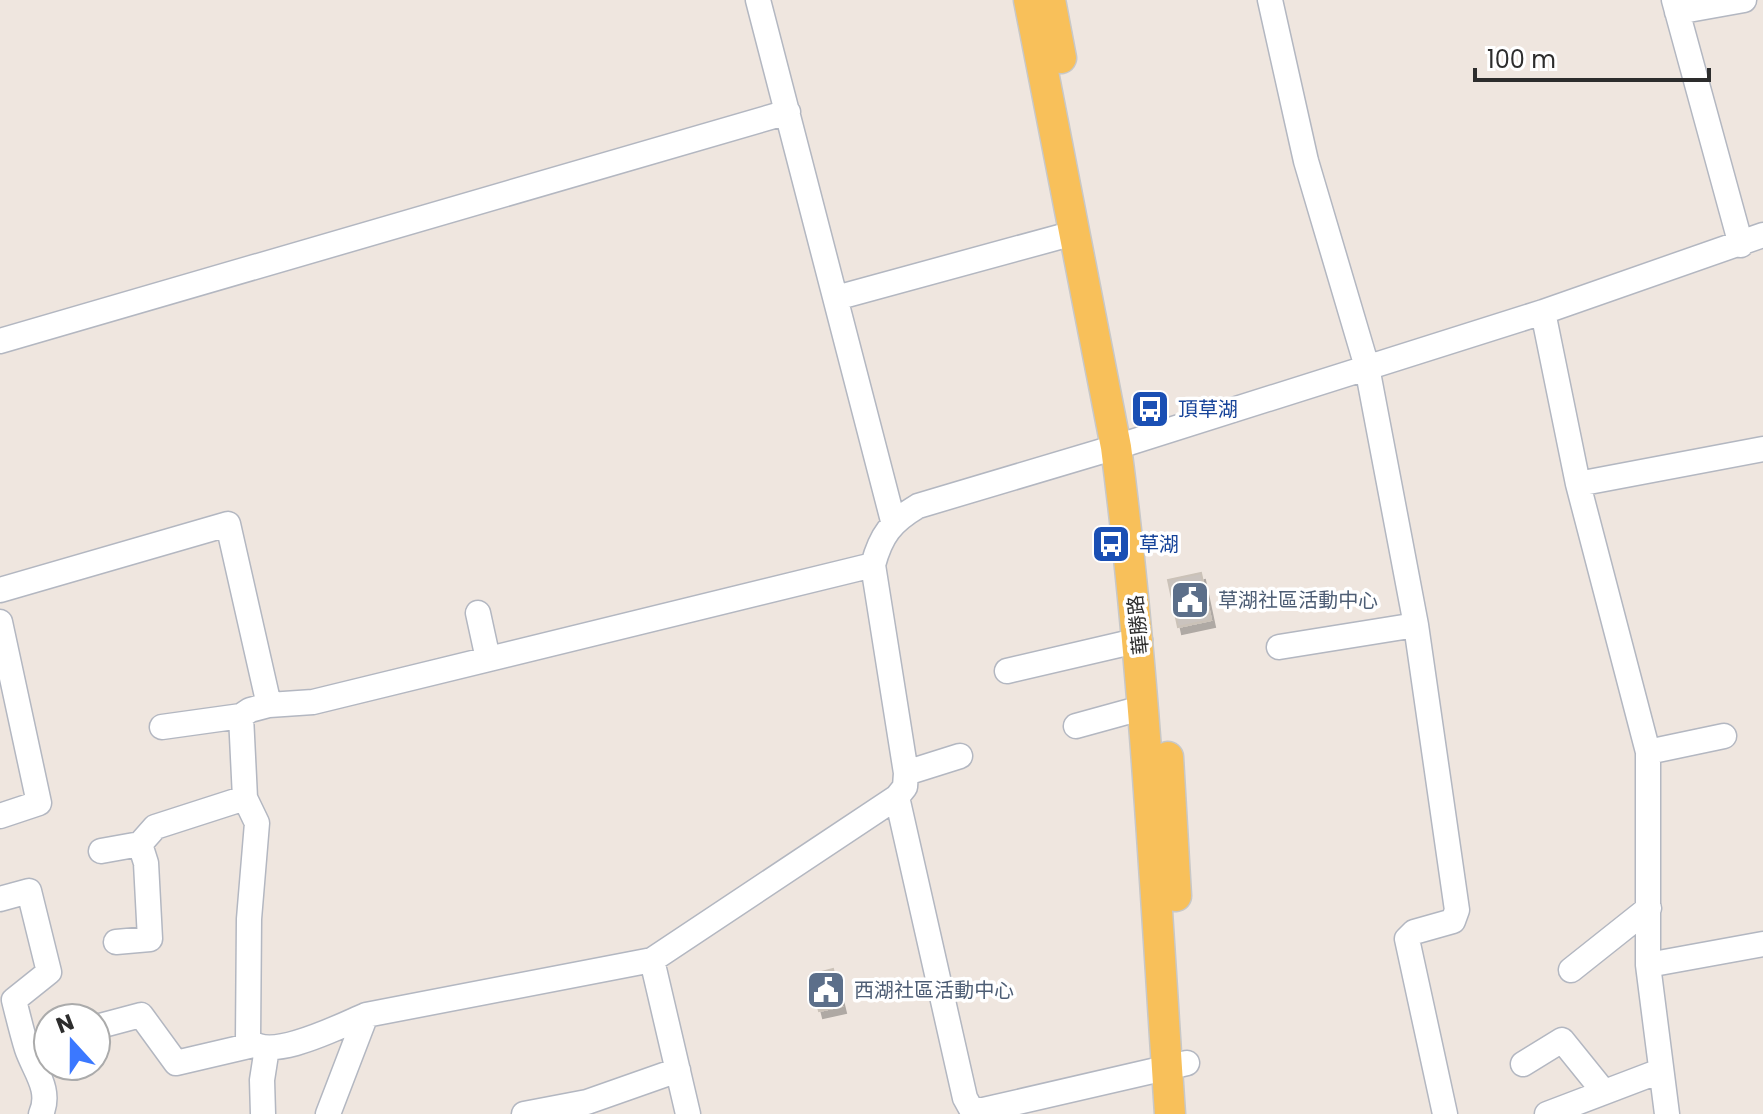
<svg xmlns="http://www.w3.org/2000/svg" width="1763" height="1114" font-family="Poppins,'Noto Sans TC',sans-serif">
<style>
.building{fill:#cac3be;stroke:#cbc2b8;stroke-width:2;filter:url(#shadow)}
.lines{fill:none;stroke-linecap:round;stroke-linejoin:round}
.minor-casing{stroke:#b3b7c1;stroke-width:27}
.major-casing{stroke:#c8c8c8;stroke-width:33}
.minor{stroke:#fff;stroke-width:24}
.major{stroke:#f8c05a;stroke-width:30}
.labels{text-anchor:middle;stroke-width:7;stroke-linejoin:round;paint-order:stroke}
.transit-label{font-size:20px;fill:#164399;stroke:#fff;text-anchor:start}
.service-label{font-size:20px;fill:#4e5e75;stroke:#fff;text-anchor:start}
.street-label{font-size:20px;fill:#2d2d2d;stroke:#fff}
</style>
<defs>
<filter id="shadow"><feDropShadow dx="4" dy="7" stdDeviation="0" flood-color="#0004"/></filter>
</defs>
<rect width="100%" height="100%" fill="#efe6df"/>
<!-- building -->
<path class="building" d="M1201,573L1211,620L1178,627L1168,580Z
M833,969L842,1006L819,1011L810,975Z"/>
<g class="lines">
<defs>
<path id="minor" d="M758,0L893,521
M1270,0L1306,161L1367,367L1416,625L1457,910L1453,921L1414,932L1407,939L1445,1114
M1674,0L1741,245
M1677,12L1744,0
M836,298L1074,233
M1543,312L1578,484L1648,752V965L1667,1114
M0,341L788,112
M1578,484L1763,449
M0,590L228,524L269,705L313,702L873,565
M478,613L488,659
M0,622L39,803L0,816
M1279,647L1416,625
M1007,671L1140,640
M269,705L250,710L241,716L245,798L257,823L249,919L248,1039C268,1064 342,1025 366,1015
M1076,726L1145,707
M162,727L241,716
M1648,752L1724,736
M906,773L960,756
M897,797L965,1098L970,1107L979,1111L1187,1063
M140,844L155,827L245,798
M101,851L140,844L146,863L150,939L116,942
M0,899L29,891L49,972L14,1000C18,1016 22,1033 27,1049C34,1070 52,1090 41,1114
M652,960L688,1114
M1648,965L1763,944
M1571,970L1649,908
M96,1027L141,1015L176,1063L253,1045
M1523,1064L1562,1040L1604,1092
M263,1114L262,1080L267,1048
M328,1114L366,1015L652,960L897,797L905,787L906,773L873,565C881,535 891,522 918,506L1116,447L1543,312L1763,235
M524,1114L587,1102L678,1070
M1547,1114L1660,1071"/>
<path id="major" d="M1029,0L1116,447C1145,669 1155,891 1170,1114
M1050,0L1061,58
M1168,757L1176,896"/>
</defs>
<!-- minor casing -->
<use href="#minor" class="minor-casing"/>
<!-- major casing -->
<use href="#major" class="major-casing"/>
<!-- minor -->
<use href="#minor" class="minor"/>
<!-- major -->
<use href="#major" class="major"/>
</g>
<!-- icons -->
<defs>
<symbol id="bus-square" viewBox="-11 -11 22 22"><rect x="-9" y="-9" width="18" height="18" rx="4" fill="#1a4fb4" stroke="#fff"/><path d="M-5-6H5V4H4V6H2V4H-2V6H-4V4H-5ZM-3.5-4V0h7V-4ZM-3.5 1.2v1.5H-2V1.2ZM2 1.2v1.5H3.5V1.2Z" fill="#fff"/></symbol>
<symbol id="civic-square" viewBox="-11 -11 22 22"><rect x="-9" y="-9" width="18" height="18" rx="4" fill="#5c6f8a" stroke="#fff"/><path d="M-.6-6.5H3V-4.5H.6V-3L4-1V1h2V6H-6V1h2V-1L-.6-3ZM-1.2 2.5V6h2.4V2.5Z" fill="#fff"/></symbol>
</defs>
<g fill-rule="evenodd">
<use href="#bus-square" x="1128" y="387" width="44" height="44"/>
<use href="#bus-square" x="1089" y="522" width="44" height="44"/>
<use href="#civic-square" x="1168" y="578" width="44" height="44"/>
<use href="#civic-square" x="804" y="968" width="44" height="44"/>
</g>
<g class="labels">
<!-- transit labels -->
<g class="transit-label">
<text x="1178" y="416">頂草湖</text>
<text x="1139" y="551">草湖</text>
</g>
<!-- service labels -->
<g class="service-label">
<text x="1218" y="607">草湖社區活動中心</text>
<text x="854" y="997">西湖社區活動中心</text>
</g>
<!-- street labels -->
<g class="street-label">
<text transform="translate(1138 625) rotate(-96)" y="7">華勝路</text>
</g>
</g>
<!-- north arrow -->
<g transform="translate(72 1042) rotate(339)"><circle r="38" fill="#ffffff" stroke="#ababab" stroke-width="2"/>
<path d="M0-6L14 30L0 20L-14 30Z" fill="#3b78ff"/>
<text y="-12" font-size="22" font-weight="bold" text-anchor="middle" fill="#2d2d2d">N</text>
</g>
<!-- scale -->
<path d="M1475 68v12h234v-12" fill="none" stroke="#2d2d2d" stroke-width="4"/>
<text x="1487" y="68" font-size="24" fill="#2d2d2d" stroke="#ffffff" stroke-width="6" paint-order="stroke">100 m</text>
</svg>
